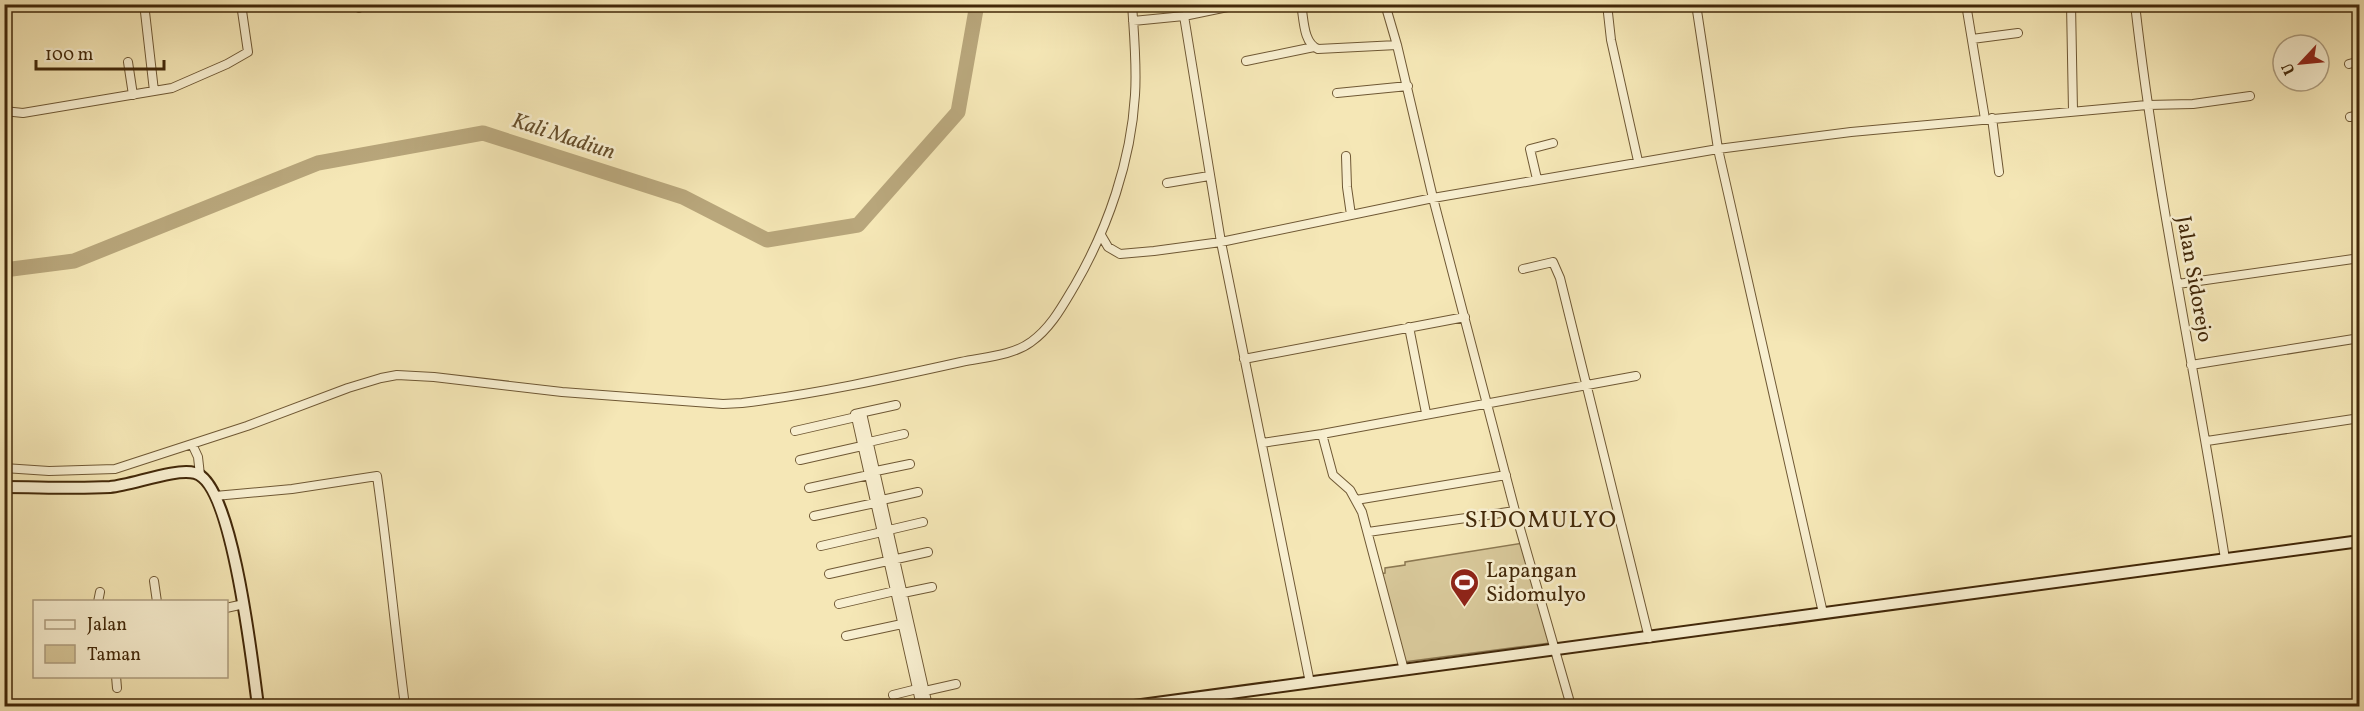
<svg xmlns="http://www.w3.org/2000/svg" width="2364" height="711" font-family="Vollkorn,serif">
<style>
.green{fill:#d7c799;stroke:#8c7851;stroke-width:1.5}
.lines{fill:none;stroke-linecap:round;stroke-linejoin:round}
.river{stroke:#b8a67b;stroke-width:15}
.minor-casing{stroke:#6f5834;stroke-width:10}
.secondary-casing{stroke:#422809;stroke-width:14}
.minor{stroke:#f8efd0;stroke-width:8}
.secondary{stroke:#f8efd0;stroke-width:10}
.labels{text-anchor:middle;stroke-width:5;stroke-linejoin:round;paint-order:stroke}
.street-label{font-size:21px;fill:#422809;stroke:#f8efd0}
.poi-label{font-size:21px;fill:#422809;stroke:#f8efd0;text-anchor:start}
.water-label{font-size:22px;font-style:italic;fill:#654e2b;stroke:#f8efd0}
.quarter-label{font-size:24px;letter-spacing:1.5px;fill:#422809;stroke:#f8efd0}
</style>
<rect width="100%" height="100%" fill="#f5e7b6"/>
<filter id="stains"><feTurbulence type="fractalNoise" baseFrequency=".00333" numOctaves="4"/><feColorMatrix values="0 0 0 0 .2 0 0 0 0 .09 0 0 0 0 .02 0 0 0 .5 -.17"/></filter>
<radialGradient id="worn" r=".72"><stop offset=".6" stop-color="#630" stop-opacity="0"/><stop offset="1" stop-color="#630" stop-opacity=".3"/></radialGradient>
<!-- green -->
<path class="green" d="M1523,543L1550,643L1404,662L1379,574L1385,573V568L1405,565V562Z"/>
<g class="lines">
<!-- river -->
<path class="river" d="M4,270L74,261L318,163L483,133L683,197L767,240L858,225L958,112L977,4"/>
<defs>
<path id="minor" d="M358,4L359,8
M1301,4C1304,19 1303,43 1318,49L1397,45
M1385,4L1397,45L1433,198L1515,511L1571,706
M1607,4L1611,40L1638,161
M1696,4L1718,149L1823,613
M1966,4L1985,119
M2071,4L2073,111
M2135,4C2156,191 2196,374 2225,559
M145,12L154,91
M1184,16L1221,242L1310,683
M1133,21L1184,16L1242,4
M1972,39L2018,33
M1246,61L1314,47
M128,62L133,95
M2349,64L2360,61
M1337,93L1408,86
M4,111L23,113L172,88L227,64L248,52L241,4
M2350,117L2360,115
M1992,118L1999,172
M1346,156L1347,187L1351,215
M1537,179L1530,149L1553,143
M1167,183L1209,176
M1101,235L1108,247L1120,254L1154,251L1221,242L1433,198L1718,149L1851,132L2147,105L2193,104L2250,96
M1523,269L1553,262L1560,278L1649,638
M2178,284L2360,258
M1409,327L1426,413
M1244,359L1465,317
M2191,365L2360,338
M862,413L928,706
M856,417L921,706
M795,431L856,417L855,414L896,405
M1322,434L1333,475L1350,490L1362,512L1404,670
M2207,441L2360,418
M869,442L904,434
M1262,443L1322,434L1636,376
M192,444L198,457L200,475
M800,460L862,446
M4,468L49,471L115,469L247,426L348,388L381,378L397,375L434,377L562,392L723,404L742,403C816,394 889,378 961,362C984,357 1012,356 1031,342C1051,328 1063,305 1075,285C1108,228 1131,161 1135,95C1137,65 1134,35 1132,4
M876,471L910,464
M809,488L869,475
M215,496L292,489L377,476C388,553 395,630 405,706
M882,500L918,492
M1356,500L1506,475
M814,516L875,503
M889,530L923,522
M1368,532L1515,511
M821,546L882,532
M829,574L928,552
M154,581L157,602
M903,593L932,587
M98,602L100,592
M839,604L895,591
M226,608L244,604
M846,636L902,624
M116,676L117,688
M925,691L956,684
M893,695L917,689"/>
<path id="secondary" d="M4,487C39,487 75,489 110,487C133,485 174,468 195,473C233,483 253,669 258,706
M1134,706L2360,541"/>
</defs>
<!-- minor casing -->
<use href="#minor" class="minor-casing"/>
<!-- secondary casing -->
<use href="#secondary" class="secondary-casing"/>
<!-- minor -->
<use href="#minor" class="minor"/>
<!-- secondary -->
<use href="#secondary" class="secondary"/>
</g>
<!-- icons -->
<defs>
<symbol id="stadium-pin" viewBox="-11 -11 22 30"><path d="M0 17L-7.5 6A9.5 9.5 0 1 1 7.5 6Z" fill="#8f2418" stroke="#f8efd0"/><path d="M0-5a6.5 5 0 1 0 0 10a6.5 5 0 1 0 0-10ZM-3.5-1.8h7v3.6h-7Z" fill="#fff"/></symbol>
</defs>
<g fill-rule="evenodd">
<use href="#stadium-pin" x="1448" y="566" width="33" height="45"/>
</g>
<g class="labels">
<!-- street labels -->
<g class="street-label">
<text transform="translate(2195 279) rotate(80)" y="7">Jalan Sidorejo</text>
</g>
<!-- poi labels -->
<g class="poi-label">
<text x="1486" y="577">Lapangan<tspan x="1486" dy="24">Sidomulyo</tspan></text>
</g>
<!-- water labels -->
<g class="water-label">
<text transform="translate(564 135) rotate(18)" y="8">Kali Madiun</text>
</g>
<!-- quarter labels -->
<g class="quarter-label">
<text x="1541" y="527">SIDOMULYO</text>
</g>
</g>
<!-- margin -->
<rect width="2364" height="711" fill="none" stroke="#f5e7b6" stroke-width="24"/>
<rect x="6" y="6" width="2352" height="699" fill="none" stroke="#422809" stroke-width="3"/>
<rect x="12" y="12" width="2340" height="687" fill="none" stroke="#422809" stroke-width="1.5"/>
<!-- legend -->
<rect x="33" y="600" width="195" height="78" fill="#f8efd0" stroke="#af9f80" stroke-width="1.5"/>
<rect x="45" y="620" width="30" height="9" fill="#f8efd0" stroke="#af9f80" stroke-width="1.5"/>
<text x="87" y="630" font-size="18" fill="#422809">Jalan</text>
<rect x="45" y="645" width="30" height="18" fill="#d7c799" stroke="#af9f80" stroke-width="1.5"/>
<text x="87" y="660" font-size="18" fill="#422809">Taman</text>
<!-- north arrow -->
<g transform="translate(2301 63) rotate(244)"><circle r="28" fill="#f8efd0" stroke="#af9f80" stroke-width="1.5"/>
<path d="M0-4.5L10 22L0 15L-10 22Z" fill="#8f2418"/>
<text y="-9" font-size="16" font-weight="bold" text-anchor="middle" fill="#422809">U</text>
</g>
<!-- scale -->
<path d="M36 60v9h128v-9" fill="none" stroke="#422809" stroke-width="3"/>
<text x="45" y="60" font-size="18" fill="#422809" stroke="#f8efd0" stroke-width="4.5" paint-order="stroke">100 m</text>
<rect width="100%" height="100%" filter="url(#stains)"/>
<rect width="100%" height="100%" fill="url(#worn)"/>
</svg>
